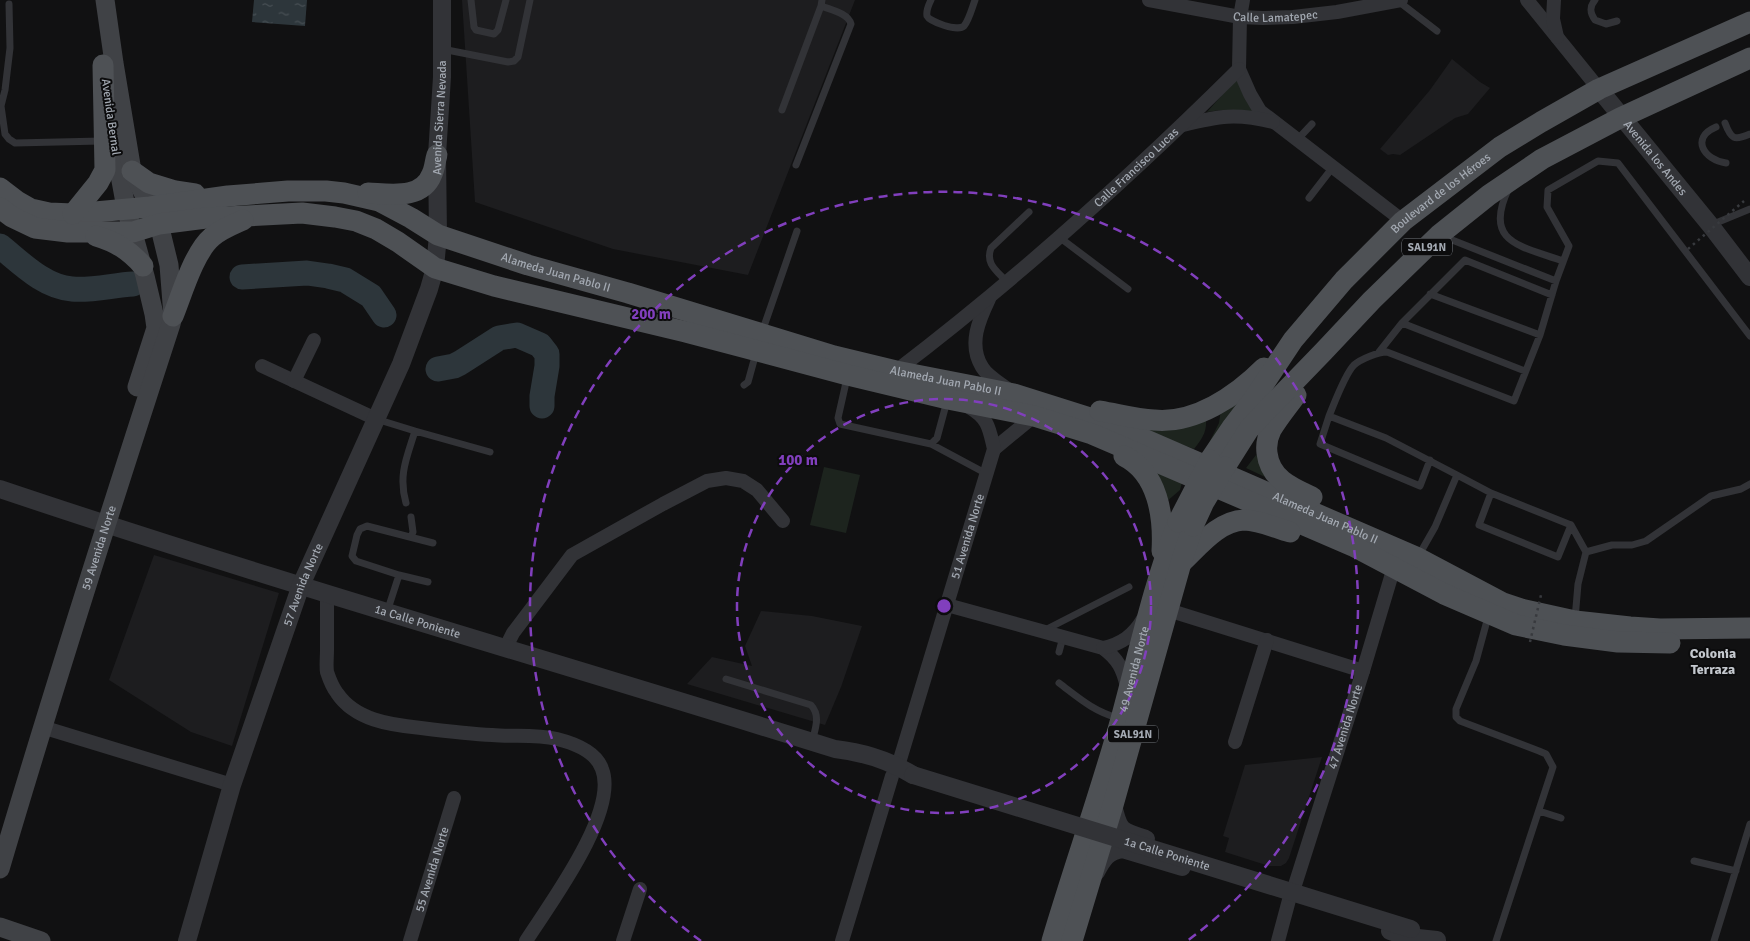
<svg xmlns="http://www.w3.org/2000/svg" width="1750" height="941" font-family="Signika,sans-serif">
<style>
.built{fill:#1d1d1f}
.green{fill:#1d241e}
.water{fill:url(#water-ripples)}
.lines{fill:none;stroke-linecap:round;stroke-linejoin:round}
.river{stroke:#2d363b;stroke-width:25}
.service{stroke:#323337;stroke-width:7}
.minor{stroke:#323337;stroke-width:14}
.tertiary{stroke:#323337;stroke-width:18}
.secondary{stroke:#404246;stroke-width:19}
.primary{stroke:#4e5155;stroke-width:21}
.path-bridge{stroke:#383a3e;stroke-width:2.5;stroke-dasharray:2.5 4;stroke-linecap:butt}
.tertiary-bridge{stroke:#323337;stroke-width:18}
.primary-bridge{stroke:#4e5155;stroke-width:21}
.ring{fill:none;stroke:#813fbd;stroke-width:2.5;stroke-dasharray:9 6}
.labels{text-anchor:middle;stroke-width:4;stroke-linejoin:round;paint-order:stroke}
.shield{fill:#0c0c0d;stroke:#767a80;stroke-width:1}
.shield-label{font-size:11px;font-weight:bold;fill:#a3a9b2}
.street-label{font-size:12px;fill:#a3a9b2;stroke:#0c0c0d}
.neighbourhood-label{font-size:14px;font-weight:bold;fill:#c4c8ce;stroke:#0c0c0d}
.centre{fill:#813fbd;stroke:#0c0c0d;stroke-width:2.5}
.ring-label{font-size:15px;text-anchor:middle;font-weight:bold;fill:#813fbd;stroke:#0c0c0d;stroke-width:4;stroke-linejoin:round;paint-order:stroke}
</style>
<defs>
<pattern id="water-ripples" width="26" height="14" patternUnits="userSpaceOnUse" patternTransform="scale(1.25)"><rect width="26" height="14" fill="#2d363b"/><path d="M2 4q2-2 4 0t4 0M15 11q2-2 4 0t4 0" fill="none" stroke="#485055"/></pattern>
</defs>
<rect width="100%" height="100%" fill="#111112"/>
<!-- built -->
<path class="built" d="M462,0H855L748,275L613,249L475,202Z
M1452,59L1480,82L1490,88L1468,114L1455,118L1400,155L1393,154L1388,155L1380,149L1430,90Z
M154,555L279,593L232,746L191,732L109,680Z
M761,611L812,616L862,626L841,687L825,725L687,684L712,657L752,666L745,646Z
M1322,757L1289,858L1286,863L1281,866H1269L1225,852L1229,838L1223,836L1245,765Z"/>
<!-- green -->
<path class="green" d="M1238,77L1258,115C1240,109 1225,109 1207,112Z
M1243,400L1205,451L1219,423L1221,409Z
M1206,419C1207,432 1202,439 1194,449L1127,424Z
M1256,455L1261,458L1276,482L1246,468Z
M1148,462L1183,479L1180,490L1166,502Z
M824,467L860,475L846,533L810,525Z"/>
<!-- water -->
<path class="water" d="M254,0H307L305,26L252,22Z"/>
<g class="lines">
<!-- river -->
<path class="river" d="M0,246C21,263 44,287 72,289C90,291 114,285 133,284
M242,277L307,273L328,276L345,280L371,296L384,315
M438,369L454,366L460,363L499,338L517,335L540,345L547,354V366L542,396V406"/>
<!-- service -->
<path class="service" d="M471,0L474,27L476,30L494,34L498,30L506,0
M931,0C929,4 926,11 927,16C930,22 958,32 964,26C969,20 972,8 975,0
M1595,0C1589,7 1590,13 1595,20L1606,24L1617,21
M1398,1L1437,31
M9,4L10,48L5,90L1,106L5,134L9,139L15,143L101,141
M442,49L508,62L514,61L518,57L530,0
M782,110L821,6L822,0
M1725,123C1731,139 1734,141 1750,134
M1716,127C1690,138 1704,160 1726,163
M1297,140L1312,124
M796,165L851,24C848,13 831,10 821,6
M1509,188C1482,243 1521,246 1563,261
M1309,198L1333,167
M1711,225L1750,209
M1442,236L1556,281
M1059,237L1128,289
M1007,282C997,271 985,264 991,248L1029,212
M1430,294L1540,335
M1402,323L1525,371
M762,332L797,231
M1379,352L1402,323L1465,260L1552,295
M847,378L838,418L840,424L931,444L987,474
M744,385L748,382L756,353
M1329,416C1334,404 1345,374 1354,365C1361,359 1378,352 1387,352L1514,401L1540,335L1556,281L1569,246L1547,207L1548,190L1598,161L1618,163L1750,336
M376,419L415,431C407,457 398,475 406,503
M415,431L490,452
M931,444L937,438L947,401
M1457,475L1491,493L1479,525L1558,557L1571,525L1491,493
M411,517L413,532L411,537
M1571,525L1586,552L1578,584L1575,619
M1586,552L1612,545H1632L1646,541L1711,496L1741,489L1750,484
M1419,555L1435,527L1457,475L1386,438L1329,416L1320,444L1420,486L1430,460
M399,575L428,582
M387,612L399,575L356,561L352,556L357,535L360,529L367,526L433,543
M1488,617L1476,661L1456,709V717L1460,721L1539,751L1546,754L1553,767L1496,941
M1045,630L1129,587
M1059,652L1063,637
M726,679L811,705C821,716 815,729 812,742
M1059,683C1079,698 1093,711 1118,718
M1539,811L1561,818
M1694,861L1736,871
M1714,941L1750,824"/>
<!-- minor -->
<g class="minor">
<path id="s1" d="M1149,0L1240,17L1263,18L1293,17L1337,12L1401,0"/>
<path d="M1243,0L1240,17L1239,69L1250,94L1260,111L1403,221"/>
<path d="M1527,0L1599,89"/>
<path d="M1554,0L1553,19L1557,37"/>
<path d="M1183,125C1219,116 1236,113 1273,122"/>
<path d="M989,299C979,320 968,344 982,367C987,376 1001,384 1009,390"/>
<path d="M262,366L376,419"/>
<path id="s2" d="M896,371C1017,279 1131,176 1239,69"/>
<path d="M294,381L314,340"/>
<path d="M994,449L1034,416"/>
<path d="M327,593C327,612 327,631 327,650C327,657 326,666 327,672C329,678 333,688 337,693C355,720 390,725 421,728C445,731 469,734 492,735C514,737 535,734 557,739C573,743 596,751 602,769C619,812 549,905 526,941"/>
<path d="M947,605L1103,648C1118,659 1123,669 1127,687"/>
<path d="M1168,610L1363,671"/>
<path d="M1103,648C1121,644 1133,636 1143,619"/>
<path d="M505,649L513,633L572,555L663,504L707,481L726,478L743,481L757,490L783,521"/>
<path d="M42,727L232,785"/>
<path d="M1235,742L1267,640"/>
<path id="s3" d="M898,766L994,449C989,428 989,419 969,407"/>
<path id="s4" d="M1295,885L1363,671L1394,567"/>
<path id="s5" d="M410,941L454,798"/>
<path d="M623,941L640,889"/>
<path d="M842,941L892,776"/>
<path d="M1278,941L1289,900"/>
</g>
<!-- tertiary -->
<g class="tertiary">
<path id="s6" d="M1599,89L1711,226L1750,277"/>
<path id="s7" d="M0,489C276,582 557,662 835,749C862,752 890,761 913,775"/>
<path d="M1113,805C1119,831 1120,831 1146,839"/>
<path d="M1096,872C1103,859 1107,852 1122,849L1182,867"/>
<path d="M1390,931L1408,937L1437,940"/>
<path id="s8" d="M187,941L232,785L301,585L401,364L429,289L435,268L438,235L437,155L442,77V0"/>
</g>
<!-- secondary -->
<g class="secondary">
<path d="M115,148L126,208L145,276L154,314L156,328L137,387"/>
<path id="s9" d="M0,869C54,686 112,505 171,324L173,316L169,265L159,224L132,171L114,63L105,0"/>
<path d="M0,927L41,941"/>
</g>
<!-- primary -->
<g class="primary">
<path d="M132,171L149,183L175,191L195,194"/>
<path id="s10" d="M0,188L17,201L31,209L49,213L73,214L150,207L228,196L288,191H326L344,193L379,201L411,218L438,235L528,265L628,293L834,356L896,371L1014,394L1109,424L1418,558L1503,603L1521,609L1575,621L1630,627L1660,629L1750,628"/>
<path d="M368,193C391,194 422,200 432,174C435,168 435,161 437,155"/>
<path d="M0,208L12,217L35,228L68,232H133L159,224L206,218L302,213L335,217L356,221L376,229L398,242L435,268L494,286L686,332L848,375L948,399L1034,416L1092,434L1353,546L1444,594L1516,625L1564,635L1618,642L1670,643"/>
<path d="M73,214L98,183L105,170L103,65"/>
<path d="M96,236C116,242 129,250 143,266"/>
<path d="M173,316C182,294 194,252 212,237C221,229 232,225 243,220"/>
<path d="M1296,395C1288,406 1278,418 1271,430C1267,438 1266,445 1267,453C1270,479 1292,488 1312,497"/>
<path d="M1100,411C1118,414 1136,419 1154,420C1195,424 1236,396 1264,368"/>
<path d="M1124,456C1158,473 1164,516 1162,551"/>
<path id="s11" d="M1210,460L1233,426L1255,397L1293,340L1344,280L1403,221L1500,147L1541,122L1599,89L1750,22"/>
<path d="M1225,467L1249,429L1263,414L1324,351L1372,300L1439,235L1489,195L1542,159L1620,118L1750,58"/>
<path d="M1183,561C1200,545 1219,521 1244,520C1259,520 1276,528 1290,532"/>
<path id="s12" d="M1052,941C1074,867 1100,794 1121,719C1139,653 1153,586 1178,522"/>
<path d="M1072,941L1113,805L1181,563L1193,526"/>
</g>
<!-- path-bridge -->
<path class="path-bridge" d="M1688,249L1744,201
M1530,642L1541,595"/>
<!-- tertiary-bridge -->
<path class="tertiary-bridge" id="s13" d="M913,775L1411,929"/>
<!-- primary-bridge -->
<path class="primary-bridge" d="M1178,522L1210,460
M1193,526L1204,502L1225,467"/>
</g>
<!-- distance rings -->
<g class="ring">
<circle cx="944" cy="606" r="207"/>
<path d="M701 941A414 414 0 1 1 1187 941"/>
</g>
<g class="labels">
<!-- shield labels -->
<g class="shield">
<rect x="1402" y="238.5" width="50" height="17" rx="4"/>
<rect x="1108" y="725.5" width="50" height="17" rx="4"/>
</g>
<g class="shield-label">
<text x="1427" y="251">SAL91N</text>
<text x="1133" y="738">SAL91N</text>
</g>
<!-- street labels -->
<g class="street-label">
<text dy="4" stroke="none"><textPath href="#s1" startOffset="128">Calle Lamatepec</textPath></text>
<text transform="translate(111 117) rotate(82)" y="4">Avenida Bernal</text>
<text dy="4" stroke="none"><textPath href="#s8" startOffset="869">Avenida Sierra Nevada</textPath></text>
<text dy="4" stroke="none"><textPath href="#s6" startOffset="89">Avenida los Andes</textPath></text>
<text dy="4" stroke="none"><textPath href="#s2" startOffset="315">Calle Francisco Lucas</textPath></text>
<text dy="4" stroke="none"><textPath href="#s11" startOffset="355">Boulevard de los Héroes</textPath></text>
<text dy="4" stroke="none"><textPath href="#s10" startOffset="580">Alameda Juan Pablo II</textPath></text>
<text dy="4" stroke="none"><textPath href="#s10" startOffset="985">Alameda Juan Pablo II</textPath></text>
<text dy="4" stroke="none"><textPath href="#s10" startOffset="1390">Alameda Juan Pablo II</textPath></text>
<text dy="4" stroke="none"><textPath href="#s3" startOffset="240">51 Avenida Norte</textPath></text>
<text dy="4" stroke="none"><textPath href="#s9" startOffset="336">59 Avenida Norte</textPath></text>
<text dy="4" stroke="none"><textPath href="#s8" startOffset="375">57 Avenida Norte</textPath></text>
<text dy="4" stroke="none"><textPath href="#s7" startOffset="438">1a Calle Poniente</textPath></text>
<text dy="4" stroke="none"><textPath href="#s12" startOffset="284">49 Avenida Norte</textPath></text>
<text dy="4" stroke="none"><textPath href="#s4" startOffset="166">47 Avenida Norte</textPath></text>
<text dy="4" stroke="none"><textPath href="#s13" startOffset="266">1a Calle Poniente</textPath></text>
<text dy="4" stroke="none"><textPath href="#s5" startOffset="75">55 Avenida Norte</textPath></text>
</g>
<!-- neighbourhood labels -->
<g class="neighbourhood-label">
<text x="1713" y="658">Colonia<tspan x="1713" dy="16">Terraza</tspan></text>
</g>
</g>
<circle cx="944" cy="606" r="8" class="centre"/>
<g class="ring-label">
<text x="651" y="319">200 m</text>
<text x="798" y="465">100 m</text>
</g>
</svg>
